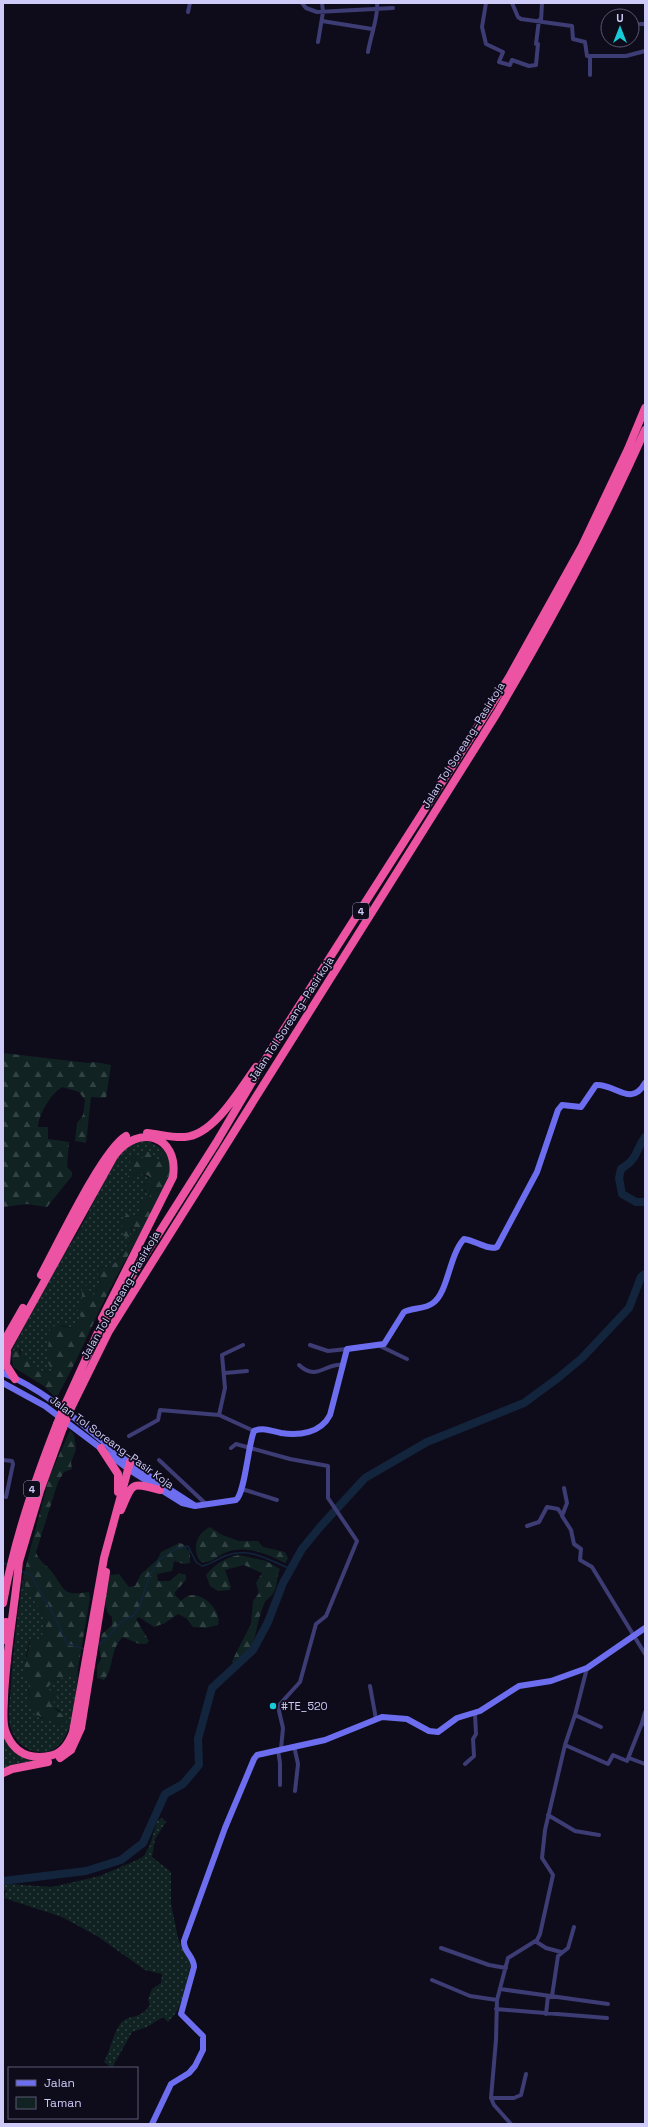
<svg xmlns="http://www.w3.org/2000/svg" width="648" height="2127" font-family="'Space Grotesk',sans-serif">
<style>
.green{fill:url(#green-dots)}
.forest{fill:url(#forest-firs)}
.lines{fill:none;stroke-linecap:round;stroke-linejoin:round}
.stream{stroke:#12253d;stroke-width:1.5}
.river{stroke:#12253d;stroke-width:8}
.street{stroke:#3d3c74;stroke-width:4}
.secondary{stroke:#6d6eef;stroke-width:6}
.highway{stroke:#ec53a2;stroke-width:8}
.highway-bridge{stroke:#ec53a2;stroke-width:8}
.poi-dot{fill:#18cbd8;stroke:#0e0c1a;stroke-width:1.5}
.labels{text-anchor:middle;stroke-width:3.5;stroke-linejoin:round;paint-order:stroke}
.shield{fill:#0e0c1a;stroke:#9592b6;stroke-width:1}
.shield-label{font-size:10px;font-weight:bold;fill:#cfcbf9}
.street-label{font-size:11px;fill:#cfcbf9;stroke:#0e0c1a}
.poi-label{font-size:11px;fill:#cfcbf9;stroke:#0e0c1a;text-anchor:start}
</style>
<defs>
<pattern id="green-dots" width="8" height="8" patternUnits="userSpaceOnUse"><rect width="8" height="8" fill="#102322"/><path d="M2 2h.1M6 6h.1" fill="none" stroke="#324243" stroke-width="1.8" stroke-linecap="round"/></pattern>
<pattern id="forest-firs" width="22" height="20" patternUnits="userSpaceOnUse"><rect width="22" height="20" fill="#102322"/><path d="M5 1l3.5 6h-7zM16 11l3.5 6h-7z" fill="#324243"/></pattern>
</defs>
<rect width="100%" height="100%" fill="#0e0c1a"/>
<!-- green -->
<path class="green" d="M140,1141H148L163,1149L160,1160L156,1162L151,1153L140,1173L152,1179V1181L143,1185L144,1191L150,1193V1197L142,1201L140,1215L134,1216L128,1213L131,1233L133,1226L137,1228L136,1232L119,1258L110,1268L100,1266L98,1272L101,1284L94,1295H90L82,1285V1319L79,1325L72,1328L61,1325L52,1371C41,1374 34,1368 29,1358L21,1357V1350L17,1349L11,1352L52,1274L81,1227L117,1155L130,1144Z
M23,1577C25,1597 59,1620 38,1641L31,1638C27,1648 21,1673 29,1680L28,1698L38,1717L51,1720L58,1725L60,1711L53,1707L47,1687C55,1678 67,1677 76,1674L78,1671C76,1697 74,1766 30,1750C19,1745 13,1737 10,1725C8,1713 10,1698 11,1686C13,1649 18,1613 23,1577Z
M3,1735C11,1756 26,1760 46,1760L15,1764L3,1769Z
M162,1818L166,1822L155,1839L152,1857L171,1872V1904L178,1938L184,1952L191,1963C186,1983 184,2008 168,2022L163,2017L147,2027L132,2032L112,2068L104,2062C111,2050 113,2031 122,2022C131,2014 140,2020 150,2005L148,1999L152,1989L161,1983L162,1974L145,1970L97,1936L62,1917L4,1898L7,1890L3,1891V1886L9,1884L52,1887L100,1876L137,1860L144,1856L150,1845L157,1821Z"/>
<!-- forest -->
<path class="forest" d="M3,1053L88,1063L95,1062L111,1065L106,1098L91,1097L86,1143L75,1141L77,1123L83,1115L85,1100L79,1092L62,1087C51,1094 39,1113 38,1127H48V1139L69,1142L67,1167L72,1172V1176L47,1207L27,1204L3,1207Z
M163,1149L171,1163L170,1178C150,1219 126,1257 106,1297C89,1331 75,1366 56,1398L44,1386L13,1367L11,1352L19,1349L21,1357L29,1358C34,1368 41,1374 52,1371L47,1360L50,1329L56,1325L72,1328L79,1325L82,1319L76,1306L82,1300V1285L88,1286L90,1295H94L101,1284L98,1272L100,1266L110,1268L119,1258L136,1232L137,1228L133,1226L129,1237L123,1236L124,1230L121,1225L123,1218L129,1213L134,1216L140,1215L142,1200L150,1197V1193L142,1189L143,1185L151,1181L149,1176L140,1173L131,1183L127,1181L128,1176L133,1172L130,1166V1159L137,1156L143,1158L145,1152H150L156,1162L160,1160Z
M70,1430L74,1435L76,1449L71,1463L72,1469L64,1472L58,1482L36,1552C39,1562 47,1565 52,1572C66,1591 62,1596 89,1592L90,1598L77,1674C67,1677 55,1678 48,1687L49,1690L57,1693L58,1697L53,1703V1707L66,1718V1725L62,1726L34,1714L28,1699L29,1680L23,1673L31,1638L38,1641C59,1620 25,1597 23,1577L49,1478Z
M210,1527L222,1535L239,1541H258L263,1547L285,1552L288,1558L286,1562L285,1563C267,1554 247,1545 227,1552C217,1555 213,1564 201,1562C191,1551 196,1533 210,1527Z
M179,1543L183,1544L190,1552V1563L184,1564L174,1561L172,1571L157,1574L158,1581H170L179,1573L186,1575V1580L175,1592V1595L181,1601C184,1598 188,1595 192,1595C206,1595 222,1612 218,1625L206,1628L193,1627L186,1618L178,1614L165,1623L154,1627L139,1617L136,1619L149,1641L146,1644H139L123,1637C109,1650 115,1667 104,1680L97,1678V1666L101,1659L99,1647L102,1634L112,1625V1617C100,1609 108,1586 110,1575L119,1574L129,1587L135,1586L141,1574L157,1560L161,1552Z
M239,1555L266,1561L280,1569C276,1577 278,1583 275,1590C273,1595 268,1598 265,1602C253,1627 261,1646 234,1664L232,1662L234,1657L251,1624L253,1601L259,1593L256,1583L262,1573L244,1565L225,1570L231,1587L229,1590L218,1591L210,1586L206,1575C214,1565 226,1557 239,1555Z"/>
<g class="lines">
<!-- stream -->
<path class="stream" d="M3,1563L9,1565
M21,1571L31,1575L55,1617L67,1644L85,1649
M97,1645C112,1639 117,1619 133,1616L139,1608L149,1577L158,1561L175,1549L188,1546L196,1562L202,1566C212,1564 218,1558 228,1555C251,1547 270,1561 291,1569"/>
<!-- river -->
<path class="river" d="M645,1137C634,1152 639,1158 621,1169L619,1178L622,1194L636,1202H645
M3,1881L86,1871L121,1860L143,1843L165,1794L183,1784L199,1765L198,1739L212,1688L253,1650L268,1622L283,1583L302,1549L320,1527L365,1478L427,1442L524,1403L558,1378L582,1358L629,1308L641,1277L645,1274"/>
<!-- street -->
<path class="street" d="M302,3L306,8L317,12L393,8
M486,3L482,27L486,44L503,52L499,62L510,65L512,60L529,66L536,65L538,44H536L539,20
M512,3L518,17L521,19L572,26L573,39L585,42L587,56H626L645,51
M188,12L190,3
M322,21L372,29
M541,21L542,3
M640,24H645
M318,42L323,12L322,3
M368,52C370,38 379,15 377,3
M590,75V56
M310,1345L328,1351L347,1349
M380,1346L407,1359
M299,1365C317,1382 326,1362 343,1365
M225,1373L247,1371
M219,1415L225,1388L222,1355L243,1345
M129,1436L158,1420L160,1410L219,1415L254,1431
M231,1448L236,1444L290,1459L328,1466V1498L357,1541L326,1616L316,1624L300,1682L280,1704L279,1711L283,1728L281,1749
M3,1460L12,1461L13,1464L6,1497
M159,1460L206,1504
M564,1488L567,1503L562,1516L571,1530L574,1544L581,1549L580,1560L592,1567L645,1654
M242,1489L277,1500
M527,1526L539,1522L547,1507L558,1509L562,1515
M370,1686L376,1719
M575,1715L601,1727
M642,1723L645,1712
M565,1745L608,1764L613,1755L627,1761L642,1723L645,1724
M294,1746L298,1764L295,1791
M278,1750L280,1763V1785
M629,1758L645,1764
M465,1764L474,1756L473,1739L476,1734L475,1714
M548,1815L575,1831L599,1835
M535,1941L546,1948L561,1952
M441,1948L489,1965L506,1968
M432,1980L470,1996L497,2000
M500,1989L608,2004
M552,1996L558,1956L568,1948L574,1927
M496,2009L607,2018
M546,2014L548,1996
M491,2098H514L521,2095L526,2074
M511,2124L494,2105L491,2098L496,2040L497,2000L508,1958L537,1940L540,1934L553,1875L542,1858L545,1830L565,1745L575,1715L587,1668"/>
<!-- secondary -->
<path class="secondary" d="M3,1373C52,1393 89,1432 130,1463C151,1478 173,1491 194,1505
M3,1383L45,1406L131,1471L182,1503L195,1506L236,1500C245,1493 248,1445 254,1431C263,1427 272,1431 281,1433C299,1436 321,1433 330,1415L347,1349L384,1344L404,1312C413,1307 424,1310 433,1303C448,1293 449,1255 464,1239C474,1240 489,1251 497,1247L537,1172L558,1110L562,1105L581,1107L596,1085C614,1083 631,1108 645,1083
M152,2124L171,2084L189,2073L195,2066L203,2050V2036L181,2014L194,1967C194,1956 183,1952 184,1941L225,1828L254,1759L257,1755L325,1740L382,1717L407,1719L429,1731L438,1732L457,1718L480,1711L519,1686L551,1681L587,1668L645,1628"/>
<!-- highway -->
<path class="highway" d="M147,1133C159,1134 172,1138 185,1137C214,1135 240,1089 256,1067
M41,1275C57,1246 102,1150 126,1136
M3,1343L23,1308
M7,1352L6,1365L15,1379
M3,1356L114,1156C138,1123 179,1135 173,1177L102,1318
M64,1407L99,1330L138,1266L216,1143L274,1045L508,679L582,546L628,449L645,408
M70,1410L109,1331L497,713C551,621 602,528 645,430
M101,1448L118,1474V1492
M121,1510C133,1482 131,1482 160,1490
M19,1561C15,1606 6,1651 4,1697C4,1707 2,1720 5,1730C12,1751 27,1760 49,1756C62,1754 69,1743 73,1732L104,1558L130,1462
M18,1565L40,1491L63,1428
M3,1603C14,1541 34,1483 57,1424
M3,1640L6,1622
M60,1758L71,1750L81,1728L106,1572
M3,1773L12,1769L48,1762"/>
<!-- highway-bridge -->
<path class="highway-bridge" d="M57,1424L64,1407
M63,1428L70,1410"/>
</g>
<!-- markers -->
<circle class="poi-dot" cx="273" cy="1706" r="4"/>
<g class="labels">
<!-- shield labels -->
<g class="shield">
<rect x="353" y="903" width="16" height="16" rx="3"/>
<rect x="24" y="1481" width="16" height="16" rx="3"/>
</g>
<g class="shield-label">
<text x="361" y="915">4</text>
<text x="32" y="1493">4</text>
</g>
<!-- street labels -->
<g class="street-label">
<text transform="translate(463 745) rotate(-58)" y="4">Jalan Tol Soreang–Pasirkoja</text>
<text transform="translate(291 1019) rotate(-57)" y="4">Jalan Tol Soreang–Pasirkoja</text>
<text transform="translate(120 1295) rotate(-60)" y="4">Jalan Tol Soreang–Pasirkoja</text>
<text transform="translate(112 1442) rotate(36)" y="4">Jalan Tol Soreang–Pasir Koja</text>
</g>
<!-- poi labels -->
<g class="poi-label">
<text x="281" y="1710">#TE_520</text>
</g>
</g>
<!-- border -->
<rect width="648" height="2127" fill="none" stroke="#cfcbf9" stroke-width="8"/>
<!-- legend -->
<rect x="8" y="2067" width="130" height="52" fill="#0e0c1a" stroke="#5b5873"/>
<rect x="16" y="2080" width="20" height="6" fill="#6d6eef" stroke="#5b5873"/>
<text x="44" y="2087" font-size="12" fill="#cfcbf9">Jalan</text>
<rect x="16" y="2097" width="20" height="12" fill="#102322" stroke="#5b5873"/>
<text x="44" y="2107" font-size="12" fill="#cfcbf9">Taman</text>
<!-- north arrow -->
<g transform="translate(620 28)"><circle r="19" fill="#0e0c1a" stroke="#5b5873"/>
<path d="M0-3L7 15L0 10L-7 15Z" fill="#18cbd8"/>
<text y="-6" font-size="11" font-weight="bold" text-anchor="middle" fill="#cfcbf9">U</text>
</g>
</svg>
